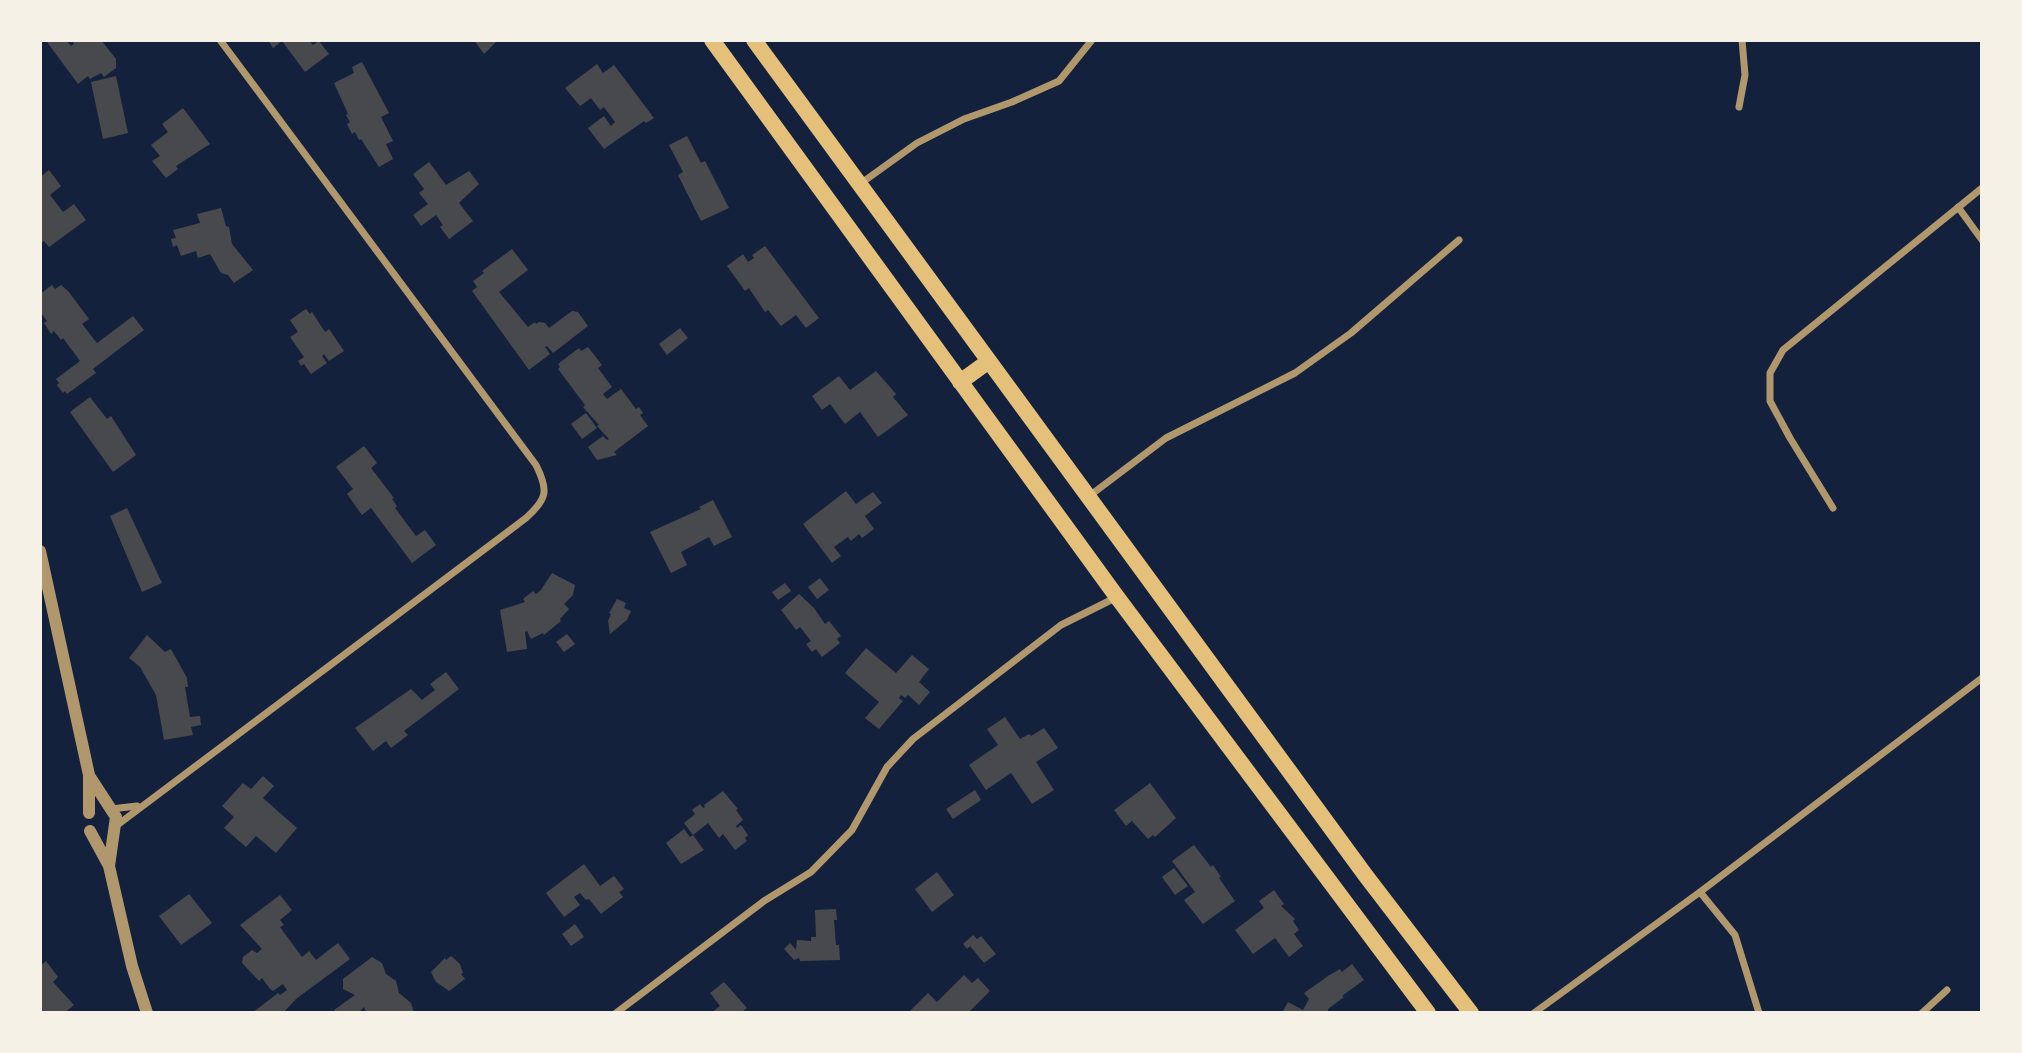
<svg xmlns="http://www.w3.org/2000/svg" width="2022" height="1053" font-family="'Times New Roman',serif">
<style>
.building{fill:#48494c}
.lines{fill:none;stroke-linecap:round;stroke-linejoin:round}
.minor{stroke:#b1986c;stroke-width:7}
.tertiary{stroke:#b1986c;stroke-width:12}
.primary{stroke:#e5c07b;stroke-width:16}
</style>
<rect width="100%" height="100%" fill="#14213d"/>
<!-- building -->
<path class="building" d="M48,40H66L71,46L74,44L72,40H101L116,59V68L104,77L101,73L90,79L88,76L78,84L47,42Z
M268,40H309L313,45L319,41L329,54L305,72L282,41L273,48Z
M474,40H498L484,54Z
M362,62L389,113L381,117L393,141L386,144L393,159L379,167L361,139L359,140L355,132L352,134L347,124L350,122L346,115L348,114L334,83L354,73L352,67Z
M597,64L603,73L614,65L654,118L646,123L644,121L604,149L588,128L604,116L611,126L615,122L604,107L600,110L591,98L580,106L565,88Z
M116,76L128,133L103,139L91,82Z
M183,108L210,144L176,166L178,169L166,178L152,161L160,156L151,145L168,132L162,124Z
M687,136L701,163L705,161L729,208L701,221L678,175L683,172L669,145Z
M429,162L446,185L469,171L479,184L459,203L473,221L449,239L440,227L443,225L436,215L421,226L413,215L428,204L419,193L424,189L413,174Z
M49,170L61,186L50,195L63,212L74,204L86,220L49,247L44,241L40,244V177Z
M221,208L226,226L229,227L232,244L253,270L234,283L228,275L221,273L210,254L198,258L196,251L181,256L177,245L173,247L171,239L176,238L173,230L200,223L197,214Z
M765,246L819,318L806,328L796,315L781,326L768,310L765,312L749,288L745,291L727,266L743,254L748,262L754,258L752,255Z
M512,249L528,270L499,292L528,327L535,322L536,324L539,322L545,323L549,328L572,311L578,312L588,326L553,353L547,346L545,347L550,354L529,370L472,291L477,287L473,281L484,273L482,271Z
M52,285L55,289L61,285L68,291L89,319L82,324L97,343L133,316L144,330L93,369L96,373L67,394L65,391L63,393L57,385L59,383L56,379L80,361L63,338L61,340L54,331L51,334L44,323L47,321L41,313L42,311L40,309V294Z
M306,309L310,314L312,312L325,332L329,329L344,351L329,361L324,354L322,356L327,363L311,374L304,364L301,366L298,361L304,357L290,337L298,332L290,320Z
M680,328L688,338L667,355L659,344Z
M588,347L602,365L598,368L612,387L603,394L607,399L621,389L636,409L639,407L643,413L640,415L648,426L614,452L617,455L597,460L588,447L603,436L607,440L609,439L597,426L599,425L583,407L585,405L558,369L560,367L558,364L579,348L581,351Z
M876,371L896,394L893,397L908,415L878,437L860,412L845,424L830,404L822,410L812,396L839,376L850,390Z
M90,397L107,419L111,416L136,455L113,472L70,412Z
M586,413L597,428L582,439L571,424Z
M364,446L377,463L371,468L394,498L392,499L397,506L395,508L416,536L425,530L436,545L412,563L371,508L362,515L347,494L353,489L336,467Z
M846,491L856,504L873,492L882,503L865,516L874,529L862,538L859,534L851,541L848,537L834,547L841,556L832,563L803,524Z
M713,500L732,537L714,546L709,537L681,552L687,565L671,573L650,532L701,509L699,507Z
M127,508L162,583L142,592L110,516Z
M552,573L575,585L573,595L564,604L569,609L560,619L561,621L544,635L543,633L531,639L527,631L525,632L527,649L507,652L500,610L525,602L523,599L533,591L536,594L541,590Z
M820,578L829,590L817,599L808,587Z
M785,583L791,591L778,600L772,592Z
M799,594L814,608L825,624L829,621L841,636L837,639L840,643L822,657L816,649L812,652L806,644L811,641L800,627L796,630L781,610Z
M617,599L626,603L624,608L631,611L627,620L610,634L608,621L611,614L609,613Z
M567,634L575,644L564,652L556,642Z
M147,635L165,652L171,649L187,678L188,687H185L190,717L200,716L201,725L191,727L193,735L164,740L156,695L140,667L129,658Z
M866,648L896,673L912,655L929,669L919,682L930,692L919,705L908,695L905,698L901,695L899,698L903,701L879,729L865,718L879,702L845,673Z
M446,672L459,689L404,731L408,735L391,748L386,741L373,751L355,728L411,689L422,700L435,690L430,684Z
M1005,717L1020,739L1029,734L1031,736L1044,728L1058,748L1036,762L1054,790L1032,804L1011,773L986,790L969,765L998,745L987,729Z
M263,776L274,786L263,798L297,828L276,853L256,836L246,847L224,828L234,817L222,806L243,783L251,789Z
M1150,783L1176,818L1155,837L1153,835L1148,839L1132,821L1126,826L1114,810Z
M975,790L981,800L953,819L946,809Z
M723,791L738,809L736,810L743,820L736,826L737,828L741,825L748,835L745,838L747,841L735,850L723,834L719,838L708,823L693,835L684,823L695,814L692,810L700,804L703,808L705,807L704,805Z
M684,829L690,837L693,835L704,850L681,864L666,843Z
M1194,845L1211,867L1213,865L1221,877L1219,878L1235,901L1203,924L1184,900L1195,892L1172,861Z
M584,864L600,886L614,876L624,889L619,892L623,897L601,914L589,899L586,900L580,893L574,897L580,905L564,917L546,893Z
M1174,868L1188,886L1175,895L1162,877Z
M937,872L954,895L932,912L915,889Z
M1274,890L1284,904L1281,906L1295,919L1293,921L1299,930L1294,934L1303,946L1289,957L1275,938L1253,954L1235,930L1264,908L1259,901Z
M189,894L212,923L181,945L159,916Z
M280,895L292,910L280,920L284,925L280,927L302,957L309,951L316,960L338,943L350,959L296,999L283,1013H252L278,993L280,995L287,990L283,984L273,991L270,989L262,978L259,981L242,963L243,957L252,950L257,953L262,949L240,925Z
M836,909L837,920H834L836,945H839L840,960L800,961L799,958L794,960L784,949L790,943L796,950L797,940L811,941V937H816L815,910Z
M575,924L584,937L571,946L562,934Z
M973,935L977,939L981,936L996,954L984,963L970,946L967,949L963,944Z
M451,956L460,964L463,973L461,974L465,979L449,991L436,982L431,972L445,958L446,960Z
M372,957L382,963L386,974L396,981L399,993L411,1003L414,1013H364L366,1011L364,1007L358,1013H336L334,1010L355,995L343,989V979Z
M46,961L58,977L53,982L74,1005L64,1013H40V966Z
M1352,964L1364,980L1342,996L1344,997L1328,1009V1013H1282L1288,1002L1303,1010L1309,999L1304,993L1328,976L1340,969L1342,972Z
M964,975L972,983L978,978L990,991L968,1013H908L928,993L937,1002Z
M724,982L747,1008L741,1013H711L720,1006L710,993Z"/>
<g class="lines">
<!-- minor -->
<path class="minor" d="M1739,107L1745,75L1742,40
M860,184L917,143L964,119L1012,102L1059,81L1092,40
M1958,207L1982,240
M1088,497L1166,438L1295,373L1351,333L1459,240
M1833,508L1790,438L1770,401V373L1783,350L1982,188
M111,809L137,806
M116,826L526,518C547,499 549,491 536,465L220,40
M1700,892L1735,935L1759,1013
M616,1013L764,901L811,872L852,830L887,767L913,739L1061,625L1117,597
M1534,1013L1700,892L1982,678
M1922,1013L1947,990"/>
<!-- tertiary -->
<path class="tertiary" d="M40,551L89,775V813
M90,777L116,817L109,866
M90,831L109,866L132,966L147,1013"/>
<!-- primary -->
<path class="primary" d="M712,40L1117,597L1428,1013
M754,40L1366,876L1471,1013
M960,382L989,361"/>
</g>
<!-- border -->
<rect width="2022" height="1053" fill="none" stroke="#f6f1e7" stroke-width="84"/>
</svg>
